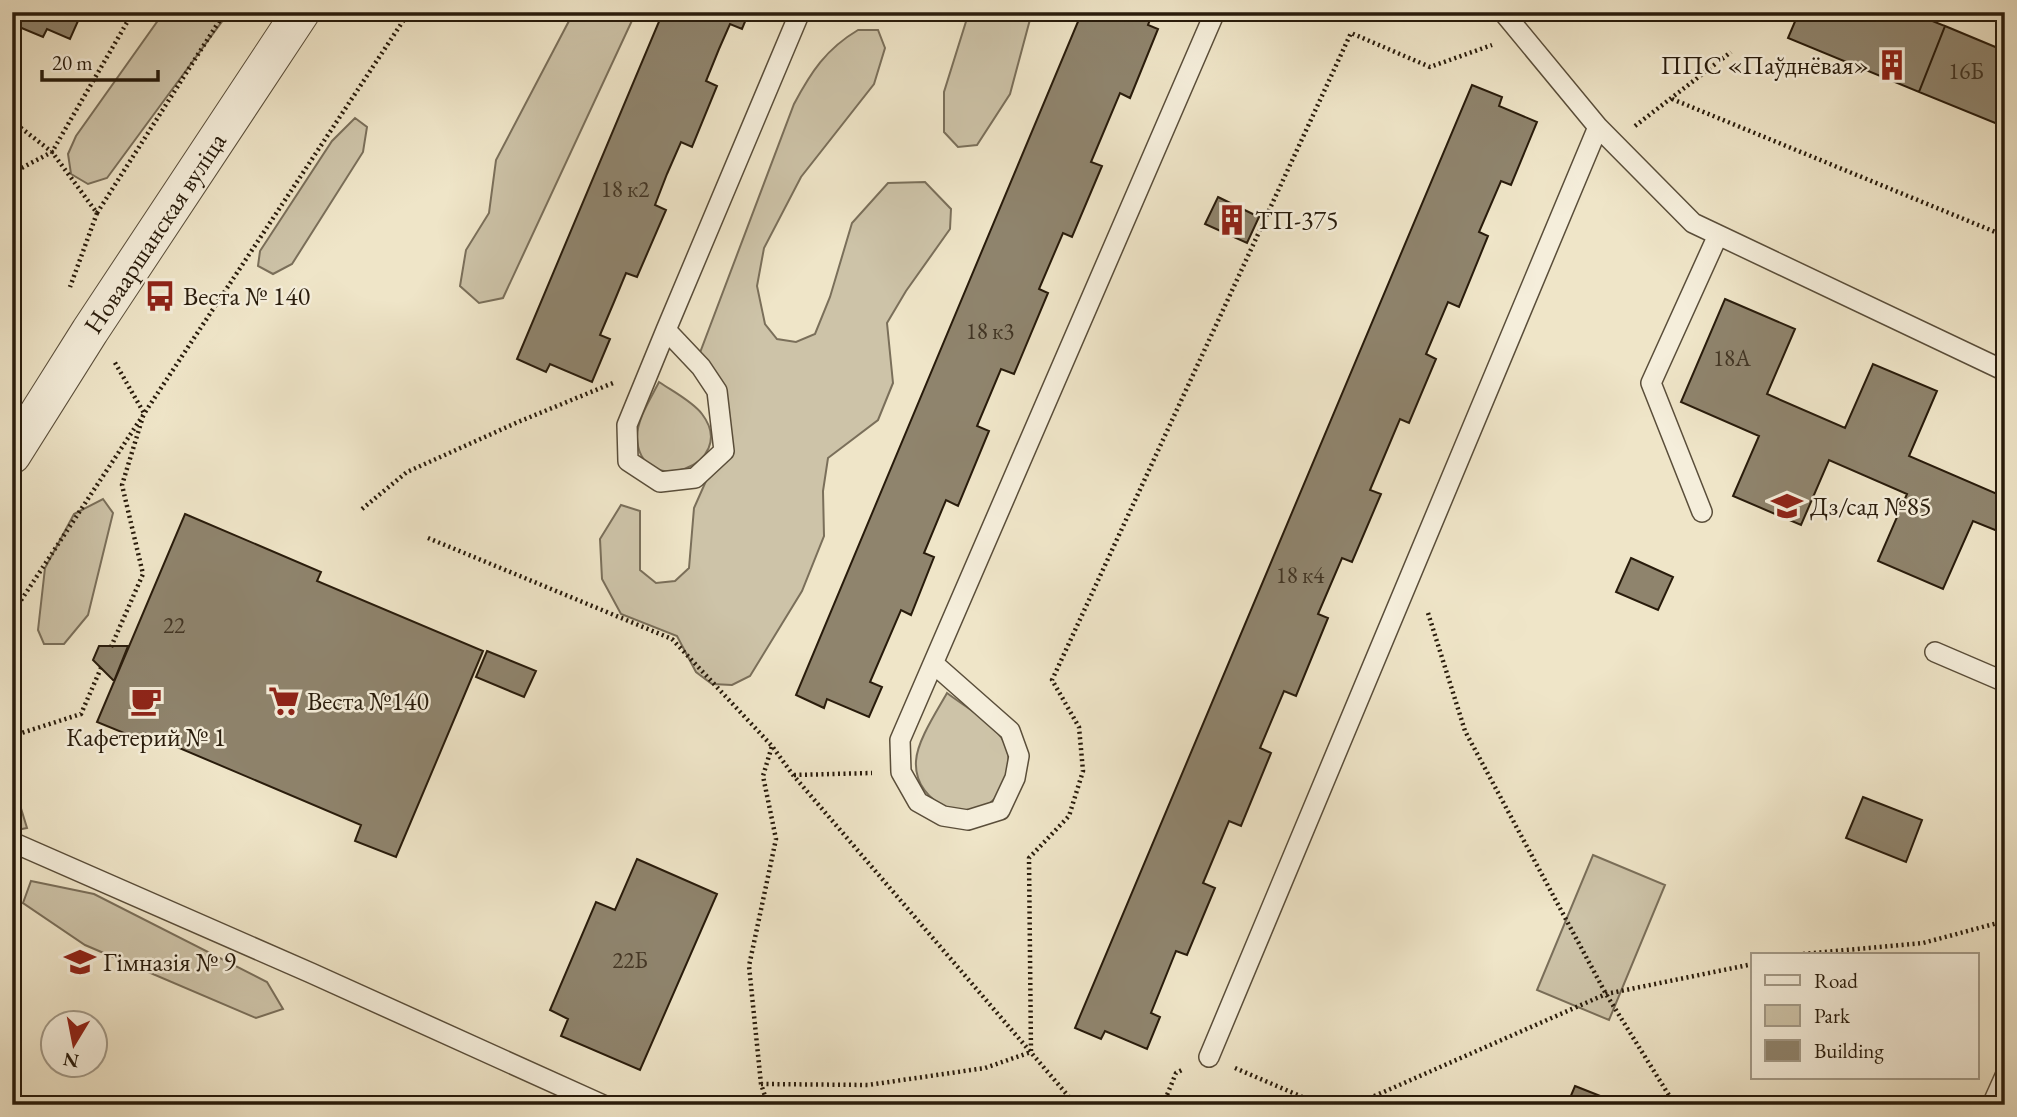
<svg xmlns="http://www.w3.org/2000/svg" width="2017" height="1117" font-family="'EB Garamond',serif">
<style>
.green{fill:#cdc3a8;stroke:#7a6f5a;stroke-width:2}
.building{fill:#8f846d;stroke:#281b0b;stroke-width:2}
.lines{fill:none;stroke-linecap:round;stroke-linejoin:round}
.lane-casing{stroke:#5a4e3a;stroke-width:22}
.street-casing{stroke:#5a4e3a;stroke-width:39}
.path{stroke:#281b0b;stroke-width:4.5;stroke-dasharray:2 3.5;stroke-linecap:butt}
.lane{stroke:#f5eedb;stroke-width:19}
.street{stroke:#f5eedb;stroke-width:37}
.labels{text-anchor:middle;stroke-width:5;stroke-linejoin:round;paint-order:stroke}
.number-label{font-size:23px;fill:#423524}
.poi-label{font-size:26px;fill:#281b0b;stroke:#f5eedb;text-anchor:start}
.street-label{font-size:26px;fill:#281b0b;stroke:#f5eedb}
</style>
<rect width="100%" height="100%" fill="#efe5c8"/>
<filter id="stains"><feTurbulence type="fractalNoise" baseFrequency=".00286" numOctaves="4"/><feColorMatrix values="0 0 0 0 .2 0 0 0 0 .09 0 0 0 0 .02 0 0 0 .5 -.17"/></filter>
<radialGradient id="worn" r=".72"><stop offset=".6" stop-color="#630" stop-opacity="0"/><stop offset="1" stop-color="#630" stop-opacity=".3"/></radialGradient>
<!-- green -->
<path class="green" d="M164,12H229L107,178L88,184L71,174L68,154L76,136Z
M569,12H636L503,298L479,303L460,286L466,250L489,213L496,160L570,19Z
M969,12H1032L1010,94L977,145L958,147L944,132V92Z
M858,30H878L885,48L874,84L801,177L764,248L757,286L765,324L777,339L796,342L815,334L830,297L852,223L888,183L925,182L951,209L950,229L906,291L887,323L893,383L878,420L828,458L823,491L824,536L802,591L750,676L732,685L712,684L696,672L677,636L621,614L602,579L600,539L621,505L640,511V570L656,583L675,581L689,568L694,508L726,436L698,358L794,104C811,72 826,49 858,30Z
M355,118L367,127L363,152L292,264L273,274L258,266L260,251L332,141Z
M659,382C672,391 692,401 702,414C741,465 639,501 637,437C637,419 651,398 659,382Z
M103,499L113,513L88,615L64,644H44L38,630L45,568L74,514Z
M947,693C965,707 993,721 1004,742C1010,754 1010,766 1005,778C1003,783 1002,789 999,793C976,830 913,806 916,761C917,741 937,711 947,693Z
M12,791L16,792L27,828L12,831Z
M1593,855L1665,885L1609,1020L1537,990Z
M31,881L94,894L267,982L283,1009L256,1018L85,945L23,903Z"/>
<!-- building -->
<path class="building" d="M12,12H82L70,39L47,29L43,37L12,24Z
M663,12H749L742,29L730,24L719,49L706,81L717,86L692,147L681,142L667,174L655,205L666,210L637,277L626,273L614,302L600,335L610,339L592,382L550,364L546,372L517,359Z
M1082,12H1153L1148,25L1158,29L1130,98L1120,93L1091,162L1102,166L1072,237L1063,233L1039,289L1048,293L1014,374L1001,369L977,426L989,431L958,506L946,500L924,553L934,557L911,615L901,610L870,682L882,687L869,717L827,699L824,708L796,695Z
M1799,12H1910L1945,26L1919,92L1788,38Z
M1945,26L2005,51V127L1919,92Z
M1472,85L1502,97L1499,106L1537,122L1511,185L1501,181L1479,232L1488,236L1459,307L1448,302L1426,354L1436,359L1409,423L1400,419L1370,490L1381,494L1352,562L1342,558L1318,614L1328,618L1296,696L1284,691L1260,748L1271,753L1241,826L1229,821L1203,883L1215,888L1187,955L1176,951L1151,1013L1160,1017L1147,1049L1105,1031L1101,1039L1075,1028Z
M1218,197L1259,217L1247,243L1205,224Z
M1725,299L1795,329L1767,394L1845,428L1873,364L1937,391L1909,456L1997,494L2005,476V534L1973,521L1943,589L1878,561L1907,494L1829,460L1801,525L1733,496L1759,436L1681,402Z
M185,514L321,572L317,581L483,651L396,857L355,841L361,825L144,733L141,740L97,722Z
M1631,558L1673,577L1658,610L1616,592Z
M99,646H128L114,681L93,660Z
M487,651L536,671L524,697L476,677Z
M1863,797L1922,820L1906,862L1846,838Z
M637,859L717,894L640,1070L561,1036L568,1019L550,1010L596,902L615,910Z
M1575,1086L1623,1105H1567Z"/>
<g class="lines">
<defs>
<path id="lane" d="M1598,127L1693,223L2005,371
M666,330L701,367L717,391L724,451L695,478L660,482L628,461L627,425L666,330L800,12
M1702,512L1651,383L1718,235
M1935,652L2005,682
M934,664L1010,731L1019,756L1015,778L1000,810L968,820L943,816L918,802L901,772L900,740L1215,12
M12,842L311,973L603,1105
M1209,1057L1598,127L1503,12
M1992,1105L2005,1076"/>
<g id="street">
<path id="s1" d="M12,455L90,331L301,12"/>
</g>
</defs>
<!-- lane casing -->
<use href="#lane" class="lane-casing"/>
<!-- street casing -->
<use href="#street" class="street-casing"/>
<!-- path -->
<path class="path" d="M873,16L875,12
M1547,19L1557,12
M1672,99L2005,236
M12,121L52,152L97,213L70,287
M1635,126L1731,52
M12,173L52,152L133,12
M97,213L225,12
M362,509L407,472L518,422L613,383
M428,538L672,639L772,746L793,775L1076,1105
M1428,613L1465,731L1606,994L1675,1105
M12,614L409,12
M111,647L143,574L122,485L144,413L114,361
M12,736L81,714L101,668
M794,775L872,773
M1803,954L1923,943L2005,921
M1235,1068L1321,1105
M761,1084L868,1085L985,1068L1031,1052L1029,858L1069,816L1083,771L1079,727L1052,680L1351,33L1430,67L1492,45
M768,1105L761,1084L749,966L776,839L763,776L772,746
M1163,1105L1176,1073L1182,1070
M1354,1105L1606,994L1753,964"/>
<!-- lane -->
<use href="#lane" class="lane"/>
<!-- street -->
<use href="#street" class="street"/>
</g>
<!-- icons -->
<defs>
<symbol id="building-bare" viewBox="-9 -9 18 18"><path d="M-4-6H4V6H1V3H-1V6H-4ZM-2.5-4.3h1.7v1.8h-1.7ZM.8-4.3h1.7v1.8H.8ZM-2.5-1h1.7V.8h-1.7ZM.8-1h1.7V.8H.8Z" fill="#8f2418" stroke="#f5eedb" stroke-width="2.5" paint-order="stroke"/></symbol>
<symbol id="bus-bare" viewBox="-9 -9 18 18"><path d="M-5-6H5V4H4V6H2V4H-2V6H-4V4H-5ZM-3.5-4V0h7V-4ZM-3.5 1.2v1.5H-2V1.2ZM2 1.2v1.5H3.5V1.2Z" fill="#8f2418" stroke="#f5eedb" stroke-width="2.5" paint-order="stroke"/></symbol>
<symbol id="school-bare" viewBox="-9 -9 18 18"><path d="M0-5L7-2L0 1L-7-2ZM-4 1L0 2.5L4 1V4Q0 6-4 4Z" fill="#8f2418" stroke="#f5eedb" stroke-width="2.5" paint-order="stroke"/></symbol>
<symbol id="cafe-bare" viewBox="-9 -9 18 18"><path d="M-5.5-4.5H6V0H3Q3 3.5 0 3.5H-2.5Q-5.5 3.5-5.5 0ZM3-3.2v2h1.7v-2ZM-6 4.5H4V6H-6Z" fill="#8f2418" stroke="#f5eedb" stroke-width="2.5" paint-order="stroke"/></symbol>
<symbol id="supermarket-bare" viewBox="-9 -9 18 18"><path d="M-6-5.5h2.5l.6 2H6L4.5 2H-2.5L-4.4-4H-6ZM-1.5 3.2a1.3 1.3 0 1 0 .1 0ZM3 3.2a1.3 1.3 0 1 0 .1 0Z" fill="#8f2418" stroke="#f5eedb" stroke-width="2.5" paint-order="stroke"/></symbol>
</defs>
<g fill-rule="evenodd">
<use href="#building-bare" x="1870" y="43" width="44" height="44"/>
<use href="#building-bare" x="1210" y="198" width="44" height="44"/>
<use href="#bus-bare" x="138" y="274" width="44" height="44"/>
<use href="#school-bare" x="1765" y="484" width="44" height="44"/>
<use href="#cafe-bare" x="124" y="679" width="44" height="44"/>
<use href="#supermarket-bare" x="262" y="679" width="44" height="44"/>
<use href="#school-bare" x="58" y="940" width="44" height="44"/>
</g>
<g class="labels">
<!-- number labels -->
<g class="number-label">
<text x="1966" y="79">16Б</text>
<text x="625" y="197">18 к2</text>
<text x="990" y="339">18 к3</text>
<text x="1732" y="366">18А</text>
<text x="1300" y="583">18 к4</text>
<text x="174" y="633">22</text>
<text x="630" y="968">22Б</text>
</g>
<!-- poi labels -->
<g class="poi-label">
<text x="1869" y="74" text-anchor="end">ППС «Паўднёвая»</text>
<text x="1255" y="229">ТП-375</text>
<text x="183" y="305">Веста № 140</text>
<text x="1810" y="515">Дз/сад №85</text>
<text x="307" y="710">Веста №140</text>
<text x="146" y="746" text-anchor="middle">Кафетерий № 1</text>
<text x="103" y="971">Гімназія № 9</text>
</g>
<!-- street labels -->
<g class="street-label">
<text dy="9" stroke="none"><textPath href="#s1" startOffset="264">Новааршанская вуліца</textPath></text>
</g>
</g>
<!-- margin -->
<rect width="2017" height="1117" fill="none" stroke="#efe5c8" stroke-width="42"/>
<rect x="14" y="14" width="1989" height="1089" fill="none" stroke="#281b0b" stroke-width="3.5"/>
<rect x="21" y="21" width="1975" height="1075" fill="none" stroke="#281b0b" stroke-width="2"/>
<!-- legend -->
<rect x="1751" y="953" width="228" height="126" fill="#f5eedb" stroke="#a39a88" stroke-width="2"/>
<rect x="1765" y="975" width="35" height="10" fill="#f5eedb" stroke="#a39a88" stroke-width="2"/>
<text x="1814" y="988" font-size="21" fill="#281b0b">Road</text>
<rect x="1765" y="1005" width="35" height="21" fill="#cdc3a8" stroke="#a39a88" stroke-width="2"/>
<text x="1814" y="1023" font-size="21" fill="#281b0b">Park</text>
<rect x="1765" y="1040" width="35" height="21" fill="#8f846d" stroke="#a39a88" stroke-width="2"/>
<text x="1814" y="1058" font-size="21" fill="#281b0b">Building</text>
<!-- north arrow -->
<g transform="translate(74 1044) rotate(190)"><circle r="33" fill="#f5eedb" stroke="#a39a88" stroke-width="2"/>
<path d="M0-5L12 26L0 18L-12 26Z" fill="#8f2418"/>
<text y="-10" font-size="19" font-weight="bold" text-anchor="middle" fill="#281b0b">N</text>
</g>
<!-- scale -->
<path d="M42 70v10h116v-10" fill="none" stroke="#281b0b" stroke-width="3.5"/>
<text x="52" y="70" font-size="21" fill="#281b0b" stroke="#f5eedb" stroke-width="5" paint-order="stroke">20 m</text>
<rect width="100%" height="100%" filter="url(#stains)"/>
<rect width="100%" height="100%" fill="url(#worn)"/>
</svg>
